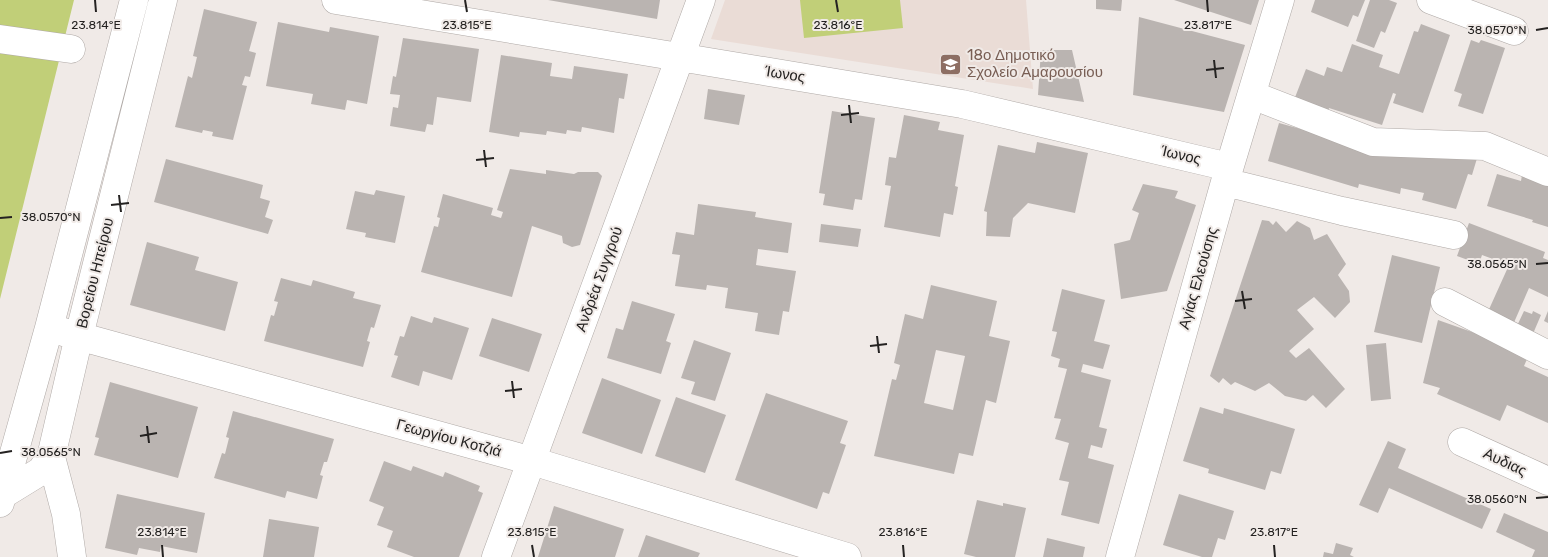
<svg xmlns="http://www.w3.org/2000/svg" width="1548" height="557" font-family="Rubik,sans-serif">
<style>
.built{fill:#eadcd6}
.green{fill:#c1cf78}
.building{fill:#bab4b1;fill-rule:evenodd}
.lines{fill:none;stroke-linecap:round;stroke-linejoin:round}
.minor-casing{stroke:#afa9a6;stroke-width:29}
.minor{stroke:#fff;stroke-width:28}
.ticks{fill:none;stroke:#242221;stroke-width:2}
.labels{text-anchor:middle;stroke-width:4;stroke-linejoin:round;paint-order:stroke}
.education-label{font-size:15px;fill:#785e54;stroke:#f0eae7;text-anchor:start}
.street-label{font-size:15px;fill:#242221;stroke:#f0eae7}
.ticks-label{font-size:12px;text-anchor:middle;fill:#242221;stroke:#f0eae7;stroke-width:4;stroke-linejoin:round;paint-order:stroke}
</style>
<rect width="100%" height="100%" fill="#f0eae7"/>
<!-- built -->
<path class="built" d="M725,0H1026L1033,89L711,39Z"/>
<!-- green -->
<path class="green" d="M0,0H74L0,299Z
M800,0H900L903,28L804,38Z"/>
<!-- building -->
<path class="building" d="M548,0H660L657,19Z
M1096,0H1122L1121,11L1096,9Z
M1174,0H1259L1251,25Z
M1315,0H1365L1358,17L1353,15L1348,27L1311,12Z
M1370,0H1389L1397,3L1385,33L1381,31L1374,48L1356,41Z
M204,9L257,22L249,51L256,53L250,77L245,76L242,85L247,86L233,140L212,136L213,132L203,130L202,133L175,127L188,76L192,78L197,57L193,56Z
M1139,17L1245,45L1224,112L1133,95Z
M278,22L329,32L330,27L379,36L367,104L347,100L345,110L311,104L313,94L266,86Z
M1421,24L1450,35L1423,113L1393,103L1396,94L1393,93L1382,125L1329,108L1328,112L1294,100L1306,69L1324,76L1327,67L1342,72L1352,44L1383,55L1379,67L1399,74L1414,31L1418,32Z
M403,38L479,49L471,102L437,97L433,125L427,124L425,132L390,126L393,107L398,108L400,95L390,94L393,76L396,77Z
M1471,40L1479,43L1481,40L1505,48L1483,114L1458,106L1462,94L1454,91Z
M1041,50H1072L1084,102L1038,95Z
M501,55L552,63L550,76L572,79L574,66L628,74L624,99L619,98L614,133L582,127L581,132L567,130L566,134L547,131L546,135L520,132L519,137L489,132Z
M708,89L745,95L739,125L704,119Z
M832,111L875,118L862,200L855,199L853,210L823,205L825,194L819,193Z
M904,115L940,122L938,130L964,135L955,186L958,187L953,215L944,213L940,237L884,227L891,186L885,185L889,157L896,158Z
M1279,123L1319,134L1478,155L1472,175L1468,174L1456,209L1422,200L1424,193L1401,188L1400,194L1359,184L1358,188L1268,161Z
M1037,142L1088,153L1075,213L1028,203L1013,218L1010,237L986,236L987,212L984,211L998,145L1035,153Z
M166,159L263,185L260,198L270,201L265,217L273,220L268,234L154,202Z
M510,169L546,174V170L574,174L578,172H598L602,176L580,245L572,247L563,243L562,236L532,226L512,297L421,272L434,226L438,227L440,218L437,217L443,194L493,208L491,215L501,218L503,212L497,210Z
M1497,174L1521,181L1522,175L1548,183V227L1532,222L1533,220L1487,206Z
M1143,184L1178,191L1175,198L1196,205L1167,291L1121,299L1114,244L1130,240L1139,213L1132,210Z
M376,190L405,196L395,243L365,237L366,233L346,229L355,191L374,195Z
M698,204L756,212L755,217L792,223L788,253L758,249L756,265L796,271L789,312L783,311L779,335L755,331L758,313L725,308L728,288L707,285L706,290L675,286L680,255L672,254L676,232L694,235Z
M1262,220L1269,221L1273,225L1276,221L1286,232L1297,221L1310,228L1314,240L1327,234L1346,264L1338,275L1349,291L1350,302L1335,318L1314,297L1297,310L1314,329L1289,351L1296,358L1309,348L1345,389L1326,408L1313,395L1306,401L1285,396L1269,383L1255,391L1235,382L1231,385L1223,378L1219,383L1210,376Z
M1469,223L1545,252L1543,258L1548,260V297L1529,288L1512,327L1486,316L1509,265L1482,255L1479,264L1457,256Z
M821,224L861,229L858,247L819,242Z
M147,242L199,257L195,270L238,282L225,331L130,305Z
M1392,255L1440,267L1422,343L1374,332Z
M281,278L311,286L313,280L355,292L353,298L381,305L374,328L371,327L367,341L370,342L363,367L264,341L271,315L274,316L278,302L274,301Z
M931,285L997,301L989,336L1010,341L996,403L986,400L973,456L959,453L954,474L874,456L892,379L896,380L900,365L894,363L905,314L923,319ZM936,350L965,356L953,410L924,403Z
M1062,289L1105,300L1094,341L1110,345L1103,369L1083,364L1081,372L1111,380L1099,427L1107,429L1102,448L1091,445L1088,458L1114,465L1099,524L1061,515L1069,482L1059,480L1069,443L1055,439L1061,419L1054,418L1067,369L1058,367L1060,359L1051,356L1057,332L1052,331Z
M632,301L675,314L666,341L671,343L661,374L607,358L616,328L623,330Z
M1524,311L1532,314L1533,311L1541,315L1532,336L1516,328Z
M1548,311V323L1544,321Z
M411,316L432,323L434,317L469,328L452,380L423,371L419,386L391,377L398,356L394,355L400,336L404,337Z
M492,318L542,334L529,372L479,356Z
M1438,320L1506,344L1531,350L1524,366L1548,377V423L1507,405L1500,421L1437,394L1440,388L1423,383Z
M694,340L731,353L715,401L691,394L695,382L681,378Z
M1386,343L1391,399L1371,401L1366,345Z
M602,378L661,400L642,454L582,433Z
M110,382L198,407L178,478L94,455L99,438L95,437Z
M766,393L848,421L840,443L846,445L829,494L823,492L817,509L735,480Z
M676,397L726,415L705,473L655,456Z
M1200,407L1223,414L1224,408L1295,429L1281,474L1271,471L1265,490L1208,473L1209,469L1183,461Z
M233,411L334,439L327,462H324L320,475L323,476L317,499L287,491L285,498L214,478L222,453L225,454L229,438L226,437Z
M1388,441L1406,449L1398,468L1491,509L1482,529L1389,488L1378,513L1359,505Z
M384,461L411,471L413,466L443,477L445,472L480,486L478,491L483,493L459,557H414L387,547L393,531L377,525L384,507L369,501Z
M117,494L205,513L197,553L161,546L160,552L139,548L137,555L105,548Z
M1179,494L1234,511L1225,540L1218,538L1212,557H1202L1163,545Z
M977,500L1003,506V503L1026,508L1015,557H976L964,554Z
M554,506L624,529L615,557H538Z
M1504,513L1548,532V557H1532L1535,550L1496,532Z
M269,519L319,527L314,557H263Z
M646,535L700,553L698,557H638Z
M1047,538L1085,547L1083,557H1043Z
M1336,543L1353,548L1350,555L1354,557H1323L1324,552L1333,554Z"/>
<g class="lines">
<defs>
<path id="minor" d="M336,0L962,104L1229,167
M1431,0L1514,31
M0,39L71,49
M1252,95L1373,142L1485,146L1548,172
M1225,182L1342,211L1454,235
M1445,302L1548,355
M49,328L532,461L847,557
M1462,442L1548,481
M51,457L66,514L72,557
M2,495L41,471L51,457L79,336L163,0
M0,503L49,328L134,0
M496,557L701,0
M1120,557L1225,182L1280,0"/>
</defs>
<!-- minor casing -->
<use href="#minor" class="minor-casing"/>
<!-- minor -->
<use href="#minor" class="minor"/>
</g>
<!-- ticks -->
<path class="ticks" d="M95,0L96,12M465,0L467,12M836,0L838,12M1207,0L1208,12M1536,30L1548,28M1214,60L1216,78M1206,70L1224,68M849,105L851,123M841,115L859,113M484,150L486,167M476,160L494,158M119,195L121,212M111,205L129,203M0,218L12,217M1536,264L1548,263M1242,291L1245,309M1235,301L1252,299M877,336L879,353M870,346L887,344M512,381L514,398M505,391L522,389M147,426L149,443M140,436L157,433M0,453L12,451M1536,498L1548,497M162,545L163,557M532,545L534,557M903,545L904,557M1274,545L1275,557"/>
<!-- icons -->
<defs>
<symbol id="school-square" viewBox="-11 -11 22 22"><rect x="-9" y="-9" width="18" height="18" rx="4" fill="#8d6e63" stroke="#f0eae7"/><path d="M0-5L7-2L0 1L-7-2ZM-4 1L0 2.5L4 1V4Q0 6-4 4Z" fill="#fff"/></symbol>
</defs>
<g fill-rule="evenodd">
<use href="#school-square" x="938" y="52" width="25" height="25"/>
</g>
<g class="labels">
<!-- education labels -->
<g class="education-label">
<text x="967" y="60">18ο Δημοτικό<tspan x="967" dy="17">Σχολείο Αμαρουσίου</tspan></text>
</g>
<!-- street labels -->
<g class="street-label">
<text transform="translate(785 74) rotate(9)" y="5">Ίωνος</text>
<text transform="translate(1181 155) rotate(13)" y="5">Ίωνος</text>
<text transform="translate(95 273) rotate(-76)" y="5">Βορείου Ηπείρου</text>
<text transform="translate(1198 278) rotate(-74)" y="5">Αγίας Ελεούσης</text>
<text transform="translate(599 279) rotate(-70)" y="5">Ανδρέα Συγγρού</text>
<text transform="translate(449 438) rotate(15)" y="5">Γεωργίου Κοτζιά</text>
<text transform="translate(1505 462) rotate(25)" y="5">Αυδιας</text>
</g>
</g>
<g class="ticks-label">
<text x="96" y="29">23.814°E</text>
<text x="467" y="29">23.815°E</text>
<text x="838" y="29">23.816°E</text>
<text x="1208" y="29">23.817°E</text>
<text x="1497" y="34">38.0570°N</text>
<text x="51" y="221">38.0570°N</text>
<text x="1497" y="268">38.0565°N</text>
<text x="51" y="456">38.0565°N</text>
<text x="1497" y="503">38.0560°N</text>
<text x="162" y="536">23.814°E</text>
<text x="532" y="536">23.815°E</text>
<text x="903" y="536">23.816°E</text>
<text x="1274" y="536">23.817°E</text>
</g>
</svg>
